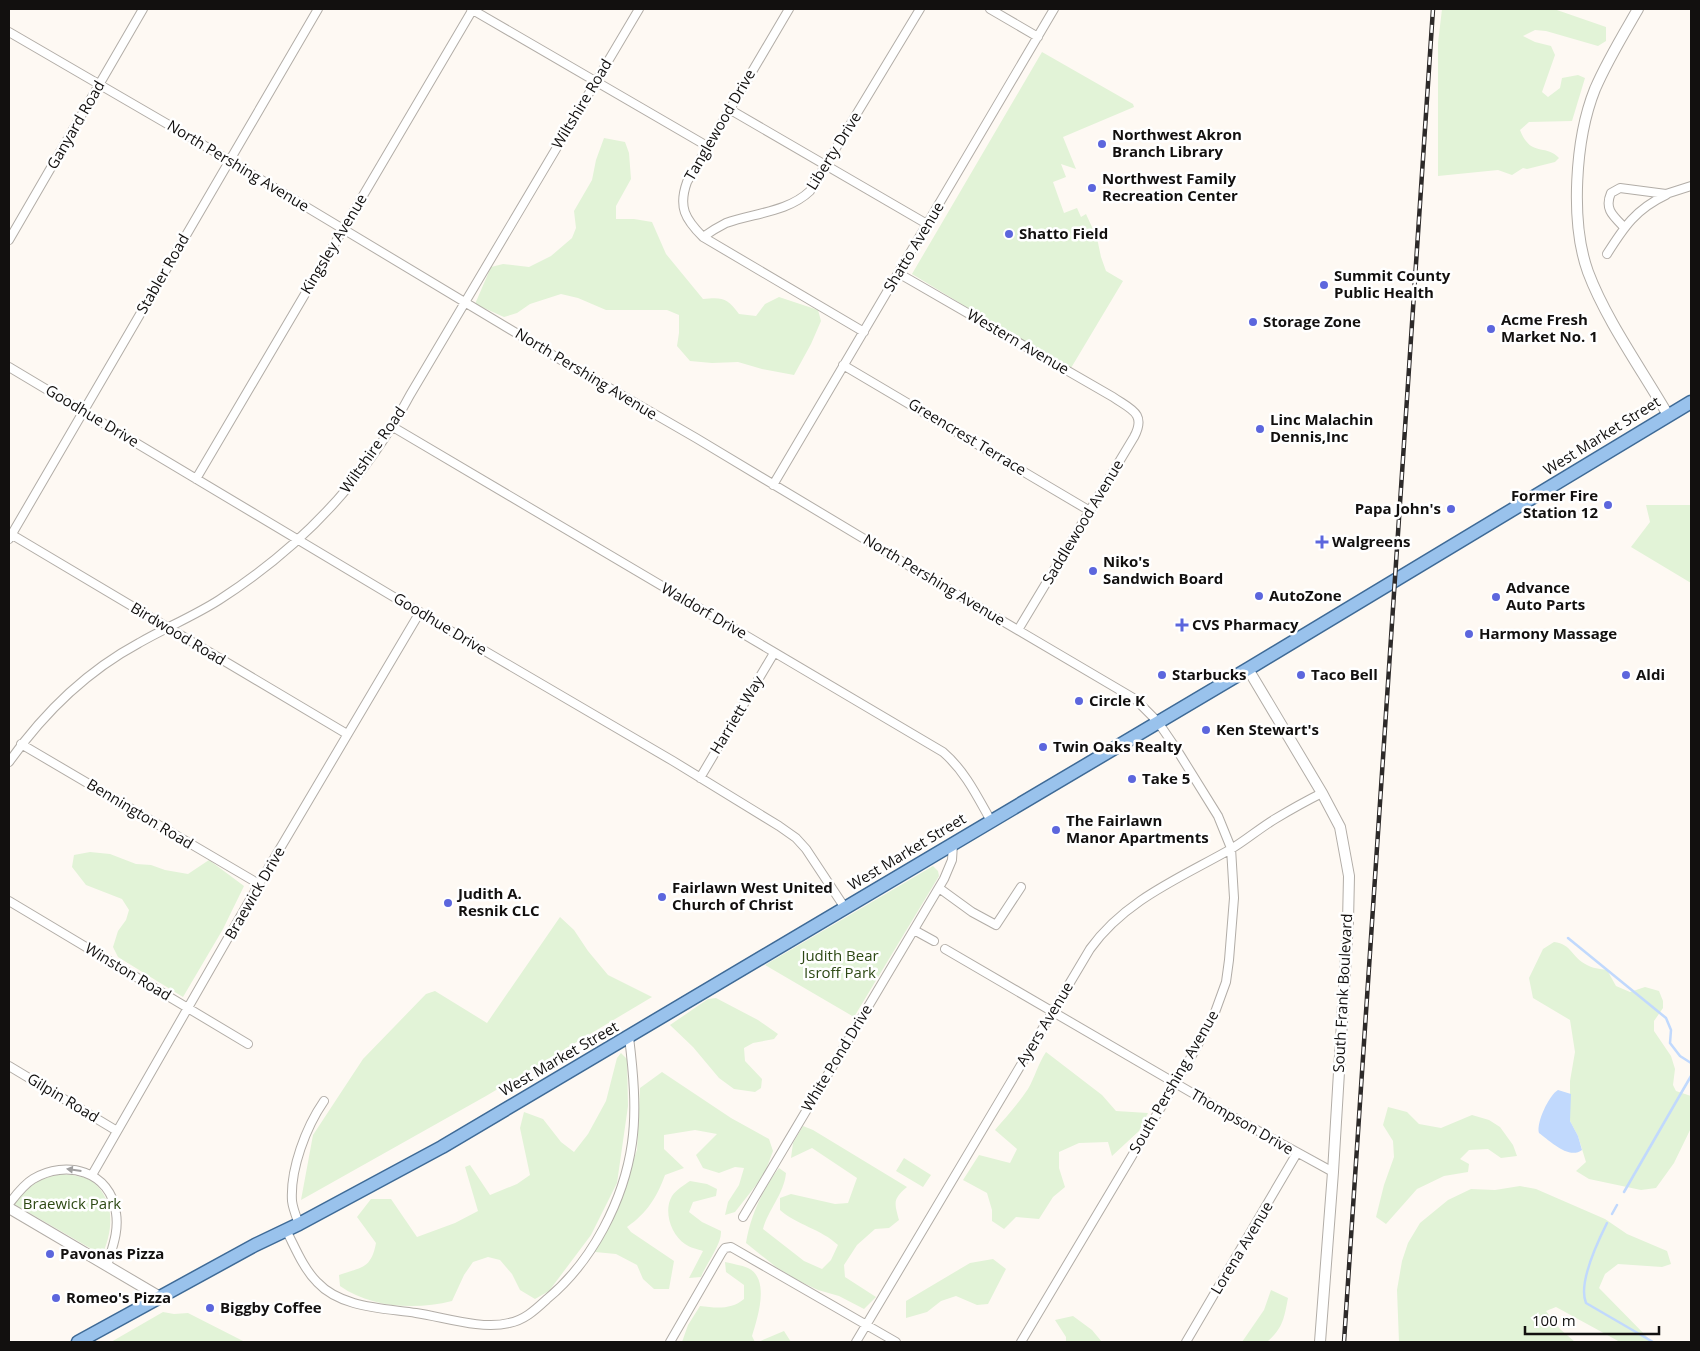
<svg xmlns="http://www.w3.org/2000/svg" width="1700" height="1351" font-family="'Open Sans',sans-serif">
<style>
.green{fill:#e2f3d7}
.water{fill:#c1d9fd}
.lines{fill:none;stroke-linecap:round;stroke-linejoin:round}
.stream{stroke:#c1d9fd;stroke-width:2.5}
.minor-casing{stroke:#b2ada7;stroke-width:10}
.tertiary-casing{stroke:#b2ada7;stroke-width:12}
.primary-casing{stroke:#3e6a96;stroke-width:15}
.minor{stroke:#fff;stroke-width:8}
.tertiary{stroke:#fff;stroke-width:10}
.primary{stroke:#99c2ec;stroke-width:12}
.rail-casing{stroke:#2d2a29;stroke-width:4.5}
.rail{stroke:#fff;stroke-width:2.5;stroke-dasharray:8;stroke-linecap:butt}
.oneway{fill:#a09f9f}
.poi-dot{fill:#5c66dd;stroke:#fff;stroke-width:2}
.labels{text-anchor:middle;stroke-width:5;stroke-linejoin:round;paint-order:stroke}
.street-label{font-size:15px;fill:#12100f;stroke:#fff}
.poi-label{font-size:15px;font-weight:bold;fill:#12100f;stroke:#fff;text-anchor:start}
.park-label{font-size:15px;fill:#2d4914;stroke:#fff}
</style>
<rect width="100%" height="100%" fill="#fef9f3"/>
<!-- green -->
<path class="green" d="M1442,9H1554L1606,27V41L1598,46L1546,31L1535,30L1523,36L1535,42L1551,46L1555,55L1542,92L1548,97L1560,88L1562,78L1578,75L1585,78L1572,121L1529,122L1520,130C1531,158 1545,143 1559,158L1555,162L1527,169L1523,168L1512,175L1498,170L1438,176V43Z
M1042,52L1133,104L1134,107L1063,137L1076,169L1061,164L1066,177L1053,182L1064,213L1077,208L1081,217L1086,214L1097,238L1101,257L1106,271L1123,281L1071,368L1001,328L912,274Z
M604,138L625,142L629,153L631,179L616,206V219H634L652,222L666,254L703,299C723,297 727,298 739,314L756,316L765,304L779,297L818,310L821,321L811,344L794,375L762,369L738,362L712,363L690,361L677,346L679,333V315L667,310H606L578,298L561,294L530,304L517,313L504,317L475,304L491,267L503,264L529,267L551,256L572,238L576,228L574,211L592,180L596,160Z
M1646,505H1691V583L1631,547L1650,522Z
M90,852L110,854L136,864L151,865L165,870L188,874L209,860L244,886L223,929L183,997L118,957L113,947L118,931L126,920L129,910L122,899L86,885L72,867L74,855Z
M933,866L938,871L939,876L854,1017L765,965Z
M560,917L574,930L588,951L608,975L652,997L486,1096L301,1200L313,1135L363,1059L426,994L435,991L487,1023Z
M1554,942C1572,944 1572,958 1587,965C1592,968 1600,969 1607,970L1616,986L1630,992L1645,987L1659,991L1663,1001V1008L1654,1021V1031L1671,1056L1675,1069L1673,1085L1676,1091L1691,1096V1128L1674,1163L1656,1188L1641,1190L1589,1179L1576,1171L1586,1162L1578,1136L1570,1121V1081L1575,1052L1570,1020L1533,998L1529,978L1543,949Z
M716,998L758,1020L778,1034L774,1039L753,1043L744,1048L745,1061L762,1079L761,1088L755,1092L734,1089L719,1078L693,1047L670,1025L708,999Z
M1046,1052L1102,1095L1116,1111L1148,1113L1139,1131L1112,1156L1108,1142L1079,1143L1059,1152V1168L1065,1187L1053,1197L1039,1219L1016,1217L1004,1229L992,1221V1210L987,1193L963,1180L979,1155L1010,1163L1017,1149L995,1130C1006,1117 1018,1104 1028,1089C1035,1077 1038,1064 1046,1052Z
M621,1053L627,1059L628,1106L617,1183L591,1235L549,1291L535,1299L520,1290L512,1274L500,1260L488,1257L473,1262L464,1275L452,1301C416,1310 371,1308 340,1286L339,1275C362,1267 371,1269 376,1243L357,1217L371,1199H391L417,1237L455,1223L478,1211L465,1167L470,1165L490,1195L517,1184L530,1175L520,1128L524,1112L543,1119L561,1142L574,1152L588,1134L606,1101L617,1058Z
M662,1072L731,1118L769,1139L773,1151L764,1175L735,1212L725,1215L728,1202L739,1185L744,1168L735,1167L719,1173L703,1168L696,1155L717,1134L695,1130L664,1135V1149L684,1168L665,1175C657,1197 647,1213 627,1227L631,1232L674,1261L669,1289H654L643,1279L637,1265L616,1254L595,1252L591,1256L593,1249L612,1220L637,1150L640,1088Z
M1388,1107L1407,1112L1419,1124L1441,1128L1472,1115L1489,1120L1500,1127L1513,1145L1517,1156L1501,1158L1488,1149L1469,1150L1460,1159L1469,1164L1468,1172L1444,1176L1417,1189L1386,1224L1376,1217L1384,1185L1394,1157L1393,1141L1383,1125Z
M803,1126L813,1130L907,1187C893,1199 894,1202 899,1220L889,1228L875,1229L857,1245L844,1265L845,1277L876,1297L864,1309L839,1296L818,1290L799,1281L776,1267L746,1243C750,1217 763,1188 779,1168L786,1173C784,1194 768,1210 763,1229L804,1261L822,1269L831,1260L838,1245C821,1229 797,1225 780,1210V1198L791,1194L835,1204L848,1203L857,1178L812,1148L791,1158L793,1143Z
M904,1158L931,1175L923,1187L896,1171Z
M63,1174C72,1175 85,1176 93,1182C116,1201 113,1231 102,1255L14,1204C31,1185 37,1178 63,1174Z
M690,1181L707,1184L717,1189L716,1196L693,1202L689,1212L702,1222L721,1231C722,1244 706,1264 701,1277L689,1278L703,1251C698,1249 690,1248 685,1244C671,1235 663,1211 672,1196C676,1190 684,1185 690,1181Z
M1520,1186L1536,1189L1605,1219L1627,1234L1667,1251L1671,1264L1662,1267L1618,1264L1605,1274L1599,1288L1652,1342H1620L1556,1307L1546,1311L1560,1329L1575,1342H1399L1397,1290L1402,1261L1408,1243L1420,1223L1448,1200L1471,1189L1495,1190Z
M993,1259L1006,1269L988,1304L977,1305L956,1296L941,1301L927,1312L906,1318V1301L970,1263Z
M725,1262C733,1264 741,1265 748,1268C771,1279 757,1319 752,1336L755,1342H682L688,1325L700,1306C716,1308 731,1310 744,1299V1285L726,1272Z
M1271,1290L1288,1298C1284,1319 1283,1328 1267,1342H1242L1264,1310Z
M163,1312L174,1314L188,1313L245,1342H111Z
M1073,1316L1092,1330L1102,1342H1066V1337L1055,1320Z
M784,1331L791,1342H758Z"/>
<!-- water -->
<path class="water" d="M1558,1090L1571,1094L1570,1121L1578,1136L1582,1150C1569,1160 1550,1141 1539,1133C1536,1123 1549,1095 1558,1090Z"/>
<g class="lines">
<!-- stream -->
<path class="stream" d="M1568,938L1666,1018L1671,1030L1670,1043L1680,1056L1691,1063
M1624,1192L1691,1076
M1612,1214L1617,1205
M1607,1223C1598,1241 1578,1284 1586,1303L1653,1342"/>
<defs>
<path id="minor" d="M471,9L707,146
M789,9L687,182C678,207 685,219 703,237L864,332
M990,9L1038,37
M9,32L200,143L561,360L696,438L921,573L1135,699L1158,722L1177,750L1218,816L1231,848L1234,898L1229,960L1226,982L1214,1015L1191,1057L1021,1342
M729,109L927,224
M1624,227C1613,216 1604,209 1611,193L1620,188L1666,194L1691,186
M703,237C710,232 718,227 726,223C754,213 788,212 810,191L920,9
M9,240L143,9
M1607,254C1624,227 1636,209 1666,195
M898,273L1113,397C1130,409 1147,413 1134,437L1018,630
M843,365L1090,511
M9,367L449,630L673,761L779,826L796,838L806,849L845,908
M393,427L943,752C965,771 977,796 991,821
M196,479L473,9
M773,485L1054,9
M9,533L347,734
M9,539L318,9
M21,744L259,884
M9,762C43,714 87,671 139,643C165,628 194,616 219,600C300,548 365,480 410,395L639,9
M700,778L774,653
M939,888L972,912L996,925L1021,887
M9,901L248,1044
M914,930L934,941
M945,949L1242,1122L1333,1172
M9,1066L117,1131
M92,1175L259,884L420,612
M9,1204C16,1195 23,1185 33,1179C66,1159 111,1171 116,1213C119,1232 112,1248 107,1266
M743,1217L944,879L952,860L953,844
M299,1224C296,1216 293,1209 292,1201C290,1169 306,1127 324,1101
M286,1230C295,1247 303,1268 317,1282C341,1308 383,1308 416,1313C444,1317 481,1330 509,1323C525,1320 536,1309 547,1299C592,1262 624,1200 632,1143C637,1109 633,1070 629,1037
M670,1342L722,1252L725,1248L731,1247L896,1342
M856,1342L1090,949C1125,900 1180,878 1231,849C1246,840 1260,828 1275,819C1290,810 1306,801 1322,793
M1186,1342L1297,1153"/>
<path id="tertiary" d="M1638,9C1623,35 1607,61 1595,89C1575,139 1570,222 1588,272C1606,320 1642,370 1668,415
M1248,669L1322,793L1340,827L1349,876L1348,922L1333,1172L1320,1342
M9,1208L160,1297"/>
<path id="primary" d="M78,1342L255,1245L299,1224L442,1147L1248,669L1691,402"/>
</defs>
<!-- minor casing -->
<use href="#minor" class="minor-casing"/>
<!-- tertiary casing -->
<use href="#tertiary" class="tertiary-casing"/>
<!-- primary casing -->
<use href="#primary" class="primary-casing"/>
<!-- minor -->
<use href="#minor" class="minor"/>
<!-- tertiary -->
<use href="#tertiary" class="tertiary"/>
<!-- primary -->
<use href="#primary" class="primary"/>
<defs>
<path id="rail" d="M1344,1342L1433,9"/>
</defs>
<!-- rail casing -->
<use href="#rail" class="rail-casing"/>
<!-- rail -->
<use href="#rail" class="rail"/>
</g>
<!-- one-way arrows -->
<defs><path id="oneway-solid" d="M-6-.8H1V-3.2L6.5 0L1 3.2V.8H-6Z" transform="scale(1.25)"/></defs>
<use class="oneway" href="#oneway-solid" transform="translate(74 1170) rotate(-172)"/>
<!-- markers -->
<g class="poi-dot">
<circle cx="1102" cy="144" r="5"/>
<circle cx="1092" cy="188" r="5"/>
<circle cx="1009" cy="234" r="5"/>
<circle cx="1324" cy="285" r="5"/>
<circle cx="1253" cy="322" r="5"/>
<circle cx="1491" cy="329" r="5"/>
<circle cx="1260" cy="429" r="5"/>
<circle cx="1608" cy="505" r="5"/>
<circle cx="1451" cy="509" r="5"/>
<path d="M1319.5 534.5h5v5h5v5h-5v5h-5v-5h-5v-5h5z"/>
<circle cx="1093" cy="571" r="5"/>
<circle cx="1259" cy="596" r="5"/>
<circle cx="1496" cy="597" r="5"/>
<path d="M1179.5 617.5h5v5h5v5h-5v5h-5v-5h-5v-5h5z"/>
<circle cx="1469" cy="634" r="5"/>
<circle cx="1162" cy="675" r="5"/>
<circle cx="1301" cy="675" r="5"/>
<circle cx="1626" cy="675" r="5"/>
<circle cx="1079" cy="701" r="5"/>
<circle cx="1206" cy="730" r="5"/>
<circle cx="1043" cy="747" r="5"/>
<circle cx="1132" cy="779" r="5"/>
<circle cx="1056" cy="830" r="5"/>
<circle cx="662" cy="897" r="5"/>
<circle cx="448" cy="903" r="5"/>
<circle cx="50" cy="1254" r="5"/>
<circle cx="56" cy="1298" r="5"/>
<circle cx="210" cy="1308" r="5"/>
</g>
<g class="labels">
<!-- street labels -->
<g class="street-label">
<text transform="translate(582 104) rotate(-59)" y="5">Wiltshire Road</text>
<text transform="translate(76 125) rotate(-60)" y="5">Ganyard Road</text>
<text transform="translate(720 125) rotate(-60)" y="5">Tanglewood Drive</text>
<text transform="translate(834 151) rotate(-58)" y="5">Liberty Drive</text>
<text transform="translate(238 166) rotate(31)" y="5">North Pershing Avenue</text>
<text transform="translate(334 244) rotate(-59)" y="5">Kingsley Avenue</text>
<text transform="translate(914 247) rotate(-59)" y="5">Shatto Avenue</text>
<text transform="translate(163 274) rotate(-60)" y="5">Stabler Road</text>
<text transform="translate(1018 342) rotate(30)" y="5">Western Avenue</text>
<text transform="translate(586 374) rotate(31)" y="5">North Pershing Avenue</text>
<text transform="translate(92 416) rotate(31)" y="5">Goodhue Drive</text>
<text transform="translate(1602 436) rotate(-32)" y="5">West Market Street</text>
<text transform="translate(967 437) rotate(31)" y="5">Greencrest Terrace</text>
<text transform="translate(373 450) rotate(-55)" y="5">Wiltshire Road</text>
<text transform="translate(1083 522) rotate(-59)" y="5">Saddlewood Avenue</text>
<text transform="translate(934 580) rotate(31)" y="5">North Pershing Avenue</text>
<text transform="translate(704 611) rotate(30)" y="5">Waldorf Drive</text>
<text transform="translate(440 624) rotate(31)" y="5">Goodhue Drive</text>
<text transform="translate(178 634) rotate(31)" y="5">Birdwood Road</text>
<text transform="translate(737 715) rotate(-59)" y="5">Harriett Way</text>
<text transform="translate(140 814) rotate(31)" y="5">Bennington Road</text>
<text transform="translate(907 852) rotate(-31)" y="5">West Market Street</text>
<text transform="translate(255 893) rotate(-60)" y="5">Braewick Drive</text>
<text transform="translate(128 972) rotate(31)" y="5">Winston Road</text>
<text transform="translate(1343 993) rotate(-87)" y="5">South Frank Boulevard</text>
<text transform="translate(1045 1024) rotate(-59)" y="5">Ayers Avenue</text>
<text transform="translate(837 1058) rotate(-59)" y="5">White Pond Drive</text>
<text transform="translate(559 1059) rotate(-30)" y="5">West Market Street</text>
<text transform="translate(1174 1082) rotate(-60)" y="5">South Pershing Avenue</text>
<text transform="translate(63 1098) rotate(31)" y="5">Gilpin Road</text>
<text transform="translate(1242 1122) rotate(30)" y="5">Thompson Drive</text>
<text transform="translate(1242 1248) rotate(-59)" y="5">Lorena Avenue</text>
</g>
<!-- poi labels -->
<g class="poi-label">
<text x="1112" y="140">Northwest Akron<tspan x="1112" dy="17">Branch Library</tspan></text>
<text x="1102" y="184">Northwest Family<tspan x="1102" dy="17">Recreation Center</tspan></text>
<text x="1019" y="239">Shatto Field</text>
<text x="1334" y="281">Summit County<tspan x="1334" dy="17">Public Health</tspan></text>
<text x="1501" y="325">Acme Fresh<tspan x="1501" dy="17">Market No. 1</tspan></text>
<text x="1263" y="327">Storage Zone</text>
<text x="1270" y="425">Linc Malachin<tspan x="1270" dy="17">Dennis,Inc</tspan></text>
<text x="1598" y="501" text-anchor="end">Former Fire<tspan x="1598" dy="17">Station 12</tspan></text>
<text x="1441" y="514" text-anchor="end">Papa John's</text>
<text x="1332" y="547">Walgreens</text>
<text x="1103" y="567">Niko's<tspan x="1103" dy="17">Sandwich Board</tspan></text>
<text x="1506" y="593">Advance<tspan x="1506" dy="17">Auto Parts</tspan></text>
<text x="1269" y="601">AutoZone</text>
<text x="1192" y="630">CVS Pharmacy</text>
<text x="1479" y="639">Harmony Massage</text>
<text x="1172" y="680">Starbucks</text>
<text x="1311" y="680">Taco Bell</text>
<text x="1636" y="680">Aldi</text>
<text x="1089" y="706">Circle K</text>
<text x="1216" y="735">Ken Stewart's</text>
<text x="1053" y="752">Twin Oaks Realty</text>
<text x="1142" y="784">Take 5</text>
<text x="1066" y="826">The Fairlawn<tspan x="1066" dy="17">Manor Apartments</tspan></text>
<text x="672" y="893">Fairlawn West United<tspan x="672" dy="17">Church of Christ</tspan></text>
<text x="458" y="899">Judith A.<tspan x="458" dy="17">Resnik CLC</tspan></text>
<text x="60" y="1259">Pavonas Pizza</text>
<text x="66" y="1303">Romeo's Pizza</text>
<text x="220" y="1313">Biggby Coffee</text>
</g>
<!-- park labels -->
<g class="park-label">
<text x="840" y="961">Judith Bear<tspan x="840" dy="17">Isroff Park</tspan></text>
<text x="72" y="1209">Braewick Park</text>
</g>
</g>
<!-- border -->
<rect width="1700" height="1351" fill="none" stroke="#12100f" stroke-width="20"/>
<!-- scale -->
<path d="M1525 1326v8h134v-8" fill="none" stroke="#12100f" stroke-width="2.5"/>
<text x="1532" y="1326" font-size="15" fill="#12100f" stroke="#ffffff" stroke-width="4" paint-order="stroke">100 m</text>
</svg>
